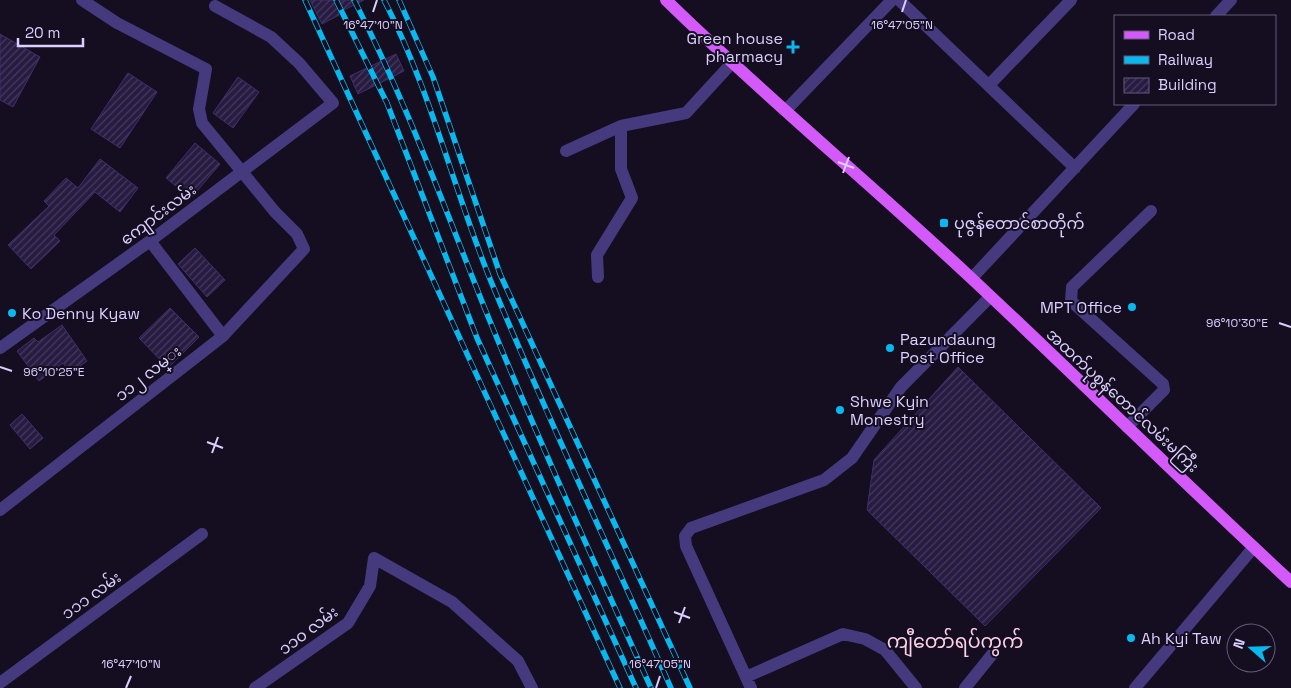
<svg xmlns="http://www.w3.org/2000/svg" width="1291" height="688" font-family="'Space Grotesk','Noto Sans Myanmar',sans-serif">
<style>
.building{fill:url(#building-hatch);stroke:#422d6c}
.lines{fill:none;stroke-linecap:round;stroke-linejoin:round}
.minor{stroke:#463a7e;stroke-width:12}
.major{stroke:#d35af9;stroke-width:12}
.rail-casing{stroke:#08b9f0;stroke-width:5.5}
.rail{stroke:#140e20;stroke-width:4;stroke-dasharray:11;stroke-linecap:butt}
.ticks{fill:none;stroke:#dbcffd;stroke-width:2}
.poi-dot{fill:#08b9f0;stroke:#140e20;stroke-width:2}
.labels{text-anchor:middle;stroke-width:4;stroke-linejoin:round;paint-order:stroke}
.poi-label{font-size:16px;fill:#dbcffd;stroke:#140e20;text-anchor:start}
.street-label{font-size:16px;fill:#dbcffd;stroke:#140e20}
.quarter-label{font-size:19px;fill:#fdd1e7;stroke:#140e20}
.ticks-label{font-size:12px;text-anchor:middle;fill:#dbcffd;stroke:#140e20;stroke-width:4;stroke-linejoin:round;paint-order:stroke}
</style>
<defs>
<pattern id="building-hatch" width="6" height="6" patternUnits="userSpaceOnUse" patternTransform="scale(1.25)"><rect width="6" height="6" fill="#271b41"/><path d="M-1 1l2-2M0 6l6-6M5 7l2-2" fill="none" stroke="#463b5d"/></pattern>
</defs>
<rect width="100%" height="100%" fill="#140e20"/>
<!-- building -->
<path class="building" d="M310,0H364L338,13L339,15L322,24Z
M0,34L40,57L13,107L0,100Z
M396,54L404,71L358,94L350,76Z
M128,73L157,92L120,148L91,129Z
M238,77L259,92L233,128L213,113Z
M195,143L220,164L191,198L166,178Z
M100,159L138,188L120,212L95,192L54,235L60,241L31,269L8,245L49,206L44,201L66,178L78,188Z
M195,248L225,280L207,297L178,264Z
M170,308L199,337L168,368L139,338Z
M62,325L87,361L70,373L63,363L39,381L17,351L34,338L38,342Z
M958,367L1101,508L985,626L867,510L874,460Z
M22,414L43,438L30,449L10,425Z"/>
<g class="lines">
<!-- minor -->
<path class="minor" d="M899,0L1075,168
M1216,16L1231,0
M989,85L1071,0
M786,110L892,0
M566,151L621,126L686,113L731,64
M150,241L223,336
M598,277L597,255L632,198L621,169V126
M972,278L1134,104
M0,348L150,241L333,103L299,63L271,37L215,6
M1127,427L1164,390L1163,384L1071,301L1072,287L1151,211
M0,510L223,336L304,249L297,234L275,212L202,123L199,109L206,69L117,23L82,0
M746,677L843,634L865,639L885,650L916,688
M0,683L202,534
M255,688L348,623L370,586L374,558L452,602L518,661L532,688
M751,688L686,546L685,536L691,528L824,480L852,458L901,387L990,297
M965,688L994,652
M1135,688L1254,547"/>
<!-- major -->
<path class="major" d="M666,0C764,96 870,183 970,277C1078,378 1183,482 1291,582"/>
<defs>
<path id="rail" d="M305,0L620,688
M336,0L387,103L477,338L636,688
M354,0C404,97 441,198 481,299C534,431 593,559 651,688
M384,0C430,89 453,187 490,279C547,417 611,552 671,688
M399,0L433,77L500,274L690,688"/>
</defs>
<!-- rail casing -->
<use href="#rail" class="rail-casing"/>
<!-- rail -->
<use href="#rail" class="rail"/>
</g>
<!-- ticks -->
<path class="ticks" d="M373,12L377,0M902,12L906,0M838,162L854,168M843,173L849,157M1279,323L1291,327M0,367L12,371M207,442L223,448M212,453L218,437M674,612L690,618M679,623L685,607M126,688L131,676M656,688L660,676"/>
<!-- markers -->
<g class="poi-dot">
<path d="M790.5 39.5h5v5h5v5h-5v5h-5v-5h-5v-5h5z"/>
<rect x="939" y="218" width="10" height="10" rx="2.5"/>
<circle cx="1132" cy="307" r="5"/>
<circle cx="12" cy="313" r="5"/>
<circle cx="890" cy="348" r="5"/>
<circle cx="840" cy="410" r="5"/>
<circle cx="1131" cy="638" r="5"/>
</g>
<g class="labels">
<!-- poi labels -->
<g class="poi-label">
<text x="783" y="44" text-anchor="end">Green house<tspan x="783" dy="18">pharmacy</tspan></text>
<text x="954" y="229">ပုဇွန်တောင်စာတိုက်</text>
<text x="1122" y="313" text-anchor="end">MPT Office</text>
<text x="22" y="319">Ko Denny Kyaw</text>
<text x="900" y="345">Pazundaung<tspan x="900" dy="18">Post Office</tspan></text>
<text x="850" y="407">Shwe Kyin<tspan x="850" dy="18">Monestry</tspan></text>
<text x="1141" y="644">Ah Kyi Taw</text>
</g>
<!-- street labels -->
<g class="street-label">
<text transform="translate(158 214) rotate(-37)" y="6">ကျောင်းလမ်း</text>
<text transform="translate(148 373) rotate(-38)" y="6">၁၁၂ လမ္း</text>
<text transform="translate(1123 400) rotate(43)" y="6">အထက်ပုစွန်တောင်လမ်းမကြီး</text>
<text transform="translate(91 595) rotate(-36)" y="6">၁၁၁ လမ်း</text>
<text transform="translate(308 630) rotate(-37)" y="6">၁၁၀ လမ်း</text>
</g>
<!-- quarter labels -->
<g class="quarter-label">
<text x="955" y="648">ကျီတော်ရပ်ကွက်</text>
</g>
</g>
<g class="ticks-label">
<text x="373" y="29">16°47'10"N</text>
<text x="902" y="29">16°47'05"N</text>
<text x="1237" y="327">96°10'30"E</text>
<text x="54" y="376">96°10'25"E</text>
<text x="131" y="668">16°47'10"N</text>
<text x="660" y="668">16°47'05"N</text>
</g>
<!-- legend -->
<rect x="1114" y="15" width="162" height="90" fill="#140e20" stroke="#645b78"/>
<rect x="1124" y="31" width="25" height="8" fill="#d35af9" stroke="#645b78"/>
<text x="1158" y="40" font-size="15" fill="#dbcffd">Road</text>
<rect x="1124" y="56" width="25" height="8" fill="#08b9f0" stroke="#645b78"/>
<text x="1158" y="65" font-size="15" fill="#dbcffd">Railway</text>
<rect x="1124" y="78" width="25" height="15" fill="url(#building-hatch)" stroke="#645b78"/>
<text x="1158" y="90" font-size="15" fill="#dbcffd">Building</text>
<!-- north arrow -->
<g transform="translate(1251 648) rotate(290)"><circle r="24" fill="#140e20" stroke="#645b78"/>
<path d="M0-4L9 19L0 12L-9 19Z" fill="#08b9f0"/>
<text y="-8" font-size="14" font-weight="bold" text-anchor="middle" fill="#dbcffd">N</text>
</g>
<!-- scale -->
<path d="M18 38v8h65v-8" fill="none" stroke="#dbcffd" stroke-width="2.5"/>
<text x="25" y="38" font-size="15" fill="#dbcffd" stroke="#140e20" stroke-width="4" paint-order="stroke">20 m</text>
</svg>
